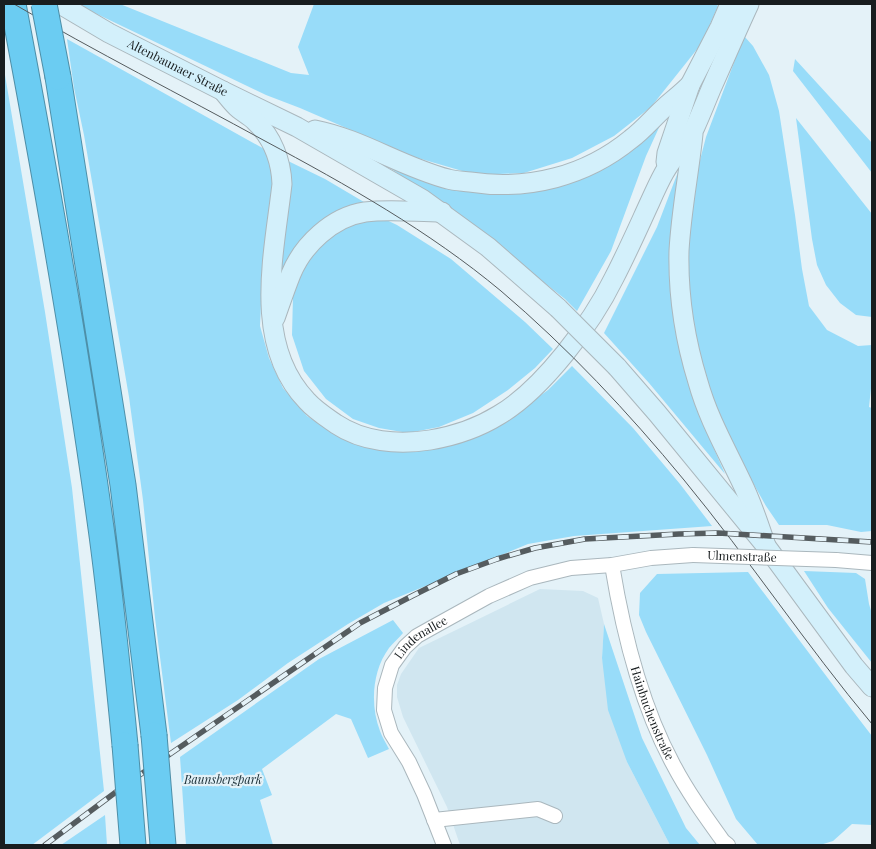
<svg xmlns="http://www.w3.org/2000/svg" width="876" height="849" font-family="'Playfair Display',serif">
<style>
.built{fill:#d0e6f0}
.green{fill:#98dcf9}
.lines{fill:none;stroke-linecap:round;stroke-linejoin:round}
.minor-casing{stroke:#aab7bd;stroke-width:16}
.secondary-casing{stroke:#aab7bd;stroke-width:21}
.motorway-casing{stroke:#4e8fa8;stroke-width:27}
.minor{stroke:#fff;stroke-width:14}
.secondary{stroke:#d3f0fb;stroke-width:19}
.motorway{stroke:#6bccf2;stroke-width:25}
.tram{stroke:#555c5f;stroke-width:1}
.rail-casing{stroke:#555c5f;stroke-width:5.5}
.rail{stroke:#e4f2f8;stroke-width:4;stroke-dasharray:11;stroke-linecap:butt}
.minor-bridge-casing{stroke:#aab7bd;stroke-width:16;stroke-linecap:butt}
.secondary-bridge-casing{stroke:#aab7bd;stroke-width:21;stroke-linecap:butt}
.motorway-bridge-casing{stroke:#4e8fa8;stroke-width:27;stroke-linecap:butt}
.minor-bridge{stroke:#fff;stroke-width:14}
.secondary-bridge{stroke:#d3f0fb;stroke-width:19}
.motorway-bridge{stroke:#6bccf2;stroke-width:25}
.labels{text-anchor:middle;stroke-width:4.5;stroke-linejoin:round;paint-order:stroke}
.street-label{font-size:12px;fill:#181d1f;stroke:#e4f2f8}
.park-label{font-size:12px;font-style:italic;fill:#1b3038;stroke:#e4f2f8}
</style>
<rect width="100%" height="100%" fill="#e4f2f8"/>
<!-- built -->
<path class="built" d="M540,589L583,591L598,598L604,624L602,658L627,762L670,845H460L447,807L403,717L397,697V685L401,674L419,648Z"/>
<!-- green -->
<path class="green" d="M76,4H120L291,73L309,75L298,47L314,4H716L718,6L702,43L651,107L614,136L572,158L524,173L476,175L411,156L300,108L266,95Z
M744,36L753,46L769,75L779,111L795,215L802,269L809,306L827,330L858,346L872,345V379L869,407L872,408V531L861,532L827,525H779L766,506L739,458L714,406L698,355L688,305V259L692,191L706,137Z
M67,39L266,150L275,175L261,305L260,326L269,358L283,388L307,416L334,434L382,451H409L455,444L497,427L548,390L572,366L633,428L680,484L712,526L574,536L528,544L384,603L348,624L288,663L238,700L171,743L155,618L143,500L129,397L84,135L74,88Z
M795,59L872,143V173L793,71Z
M4,69L45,312L72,488L104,791L32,845H4Z
M796,118L872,214V317L856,315L840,303L826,285L817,265L812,239Z
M662,121L646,156L611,251L577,311L565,299L484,235L386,165L529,192Z
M286,160L325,179L369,205L315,227L292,251L279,289Z
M681,164L672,299L682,360L705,428L725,474L649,383L604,333L657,227Z
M380,217L397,225L451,259L525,322L553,349L535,368L508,390L473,413L439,427L408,433L379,428L353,419L326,399L304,371L292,335L293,296L303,268L328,236L351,223Z
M804,571L856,573L865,579L869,604L872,614V663L828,608Z
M748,572L842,697L872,736V825L852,824L833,841L820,845H758L736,819L707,755L646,632L639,615L640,593L657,574Z
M393,620L403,633C399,638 393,643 389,648C372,671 370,705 380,731C382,737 386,743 389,749L368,758L351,719L336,714L262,769L272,795L260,800L273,845H186L180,757L319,659Z
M604,624L642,738L686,828L700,845H670L627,762L608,710L602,658Z
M105,815L107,845H61Z"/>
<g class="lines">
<defs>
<g id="minor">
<path d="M836,560L872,563"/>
<path id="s1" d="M612,565C623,632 641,705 673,764C687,791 705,816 723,841L728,845"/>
<path d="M434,820L538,809L555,816"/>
<path id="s2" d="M444,845L424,794L409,762L391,733L384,710L385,688L392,665L405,647L417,636L433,627L489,596L530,578L571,568L612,565L651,558L693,555"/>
</g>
<g id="secondary">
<path id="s3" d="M60,4L109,33L223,91L297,127L422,199L488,247L558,308"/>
<path d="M223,91C228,97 233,104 239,109C244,113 250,116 255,121C272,137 281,160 282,184C274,254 252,344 307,401C315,410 326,417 336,424C363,442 398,445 430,440C454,436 478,428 499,415C543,389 592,323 614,278C627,253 638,228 650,202C654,193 659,182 664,173C673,157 686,143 695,127C701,114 706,101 711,89C724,60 736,32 749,4"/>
<path d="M315,130C361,139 402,167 448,179C455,181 463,181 470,182C528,191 586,176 631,139C643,130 653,118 664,108C673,100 682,93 690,85"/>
<path d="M693,134C689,173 681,212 679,251C678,295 685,340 698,382C708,418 726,449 742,483C752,503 759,525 766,546"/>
<path d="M666,162L667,153L690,85L720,27L730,4"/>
<path d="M275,318C280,304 285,289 291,274C303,245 332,217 365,212C390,209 416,212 442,212"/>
<path d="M617,367L657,413L766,546L854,666L872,687"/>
</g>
<path id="motorway" d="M13,4C46,178 77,352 101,528C111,600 118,673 125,745
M58,77L123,485L154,735"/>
</defs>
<!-- minor casing -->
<use href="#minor" class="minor-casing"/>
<!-- secondary casing -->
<use href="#secondary" class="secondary-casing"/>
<!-- motorway casing -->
<use href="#motorway" class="motorway-casing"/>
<!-- minor -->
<use href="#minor" class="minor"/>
<!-- secondary -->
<use href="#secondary" class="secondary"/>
<!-- motorway -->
<use href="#motorway" class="motorway"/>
<!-- tram -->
<path class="tram" d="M14,4C96,52 181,95 265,141C347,185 429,231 501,291C568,348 628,412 684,480C749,559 806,645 872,724"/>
<defs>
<path id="rail" d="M45,845L128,783L360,623L412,596L456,574L497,559L535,548L585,539L679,534L718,533L872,542"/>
</defs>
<!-- rail casing -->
<use href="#rail" class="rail-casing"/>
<!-- rail -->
<use href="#rail" class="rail"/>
<defs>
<g id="minor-bridge">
<path id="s4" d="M693,555L836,560"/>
</g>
<path id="secondary-bridge" d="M558,308L617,367"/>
<path id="motorway-bridge" d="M44,4L58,77
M154,735L163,845
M125,745L133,845"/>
</defs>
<!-- minor-bridge casing -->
<use href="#minor-bridge" class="minor-bridge-casing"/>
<!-- secondary-bridge casing -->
<use href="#secondary-bridge" class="secondary-bridge-casing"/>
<!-- motorway-bridge casing -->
<use href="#motorway-bridge" class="motorway-bridge-casing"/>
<!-- minor-bridge -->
<use href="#minor-bridge" class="minor-bridge"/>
<!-- secondary-bridge -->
<use href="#secondary-bridge" class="secondary-bridge"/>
<!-- motorway-bridge -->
<use href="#motorway-bridge" class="motorway-bridge"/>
</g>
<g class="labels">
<!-- street labels -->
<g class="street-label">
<text dy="4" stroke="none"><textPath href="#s3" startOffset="134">Altenbaunaer Straße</textPath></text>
<text dy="4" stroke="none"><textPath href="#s4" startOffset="49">Ulmenstraße</textPath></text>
<text dy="4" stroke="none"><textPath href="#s2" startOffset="235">Lindenallee</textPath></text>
<text dy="4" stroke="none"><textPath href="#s1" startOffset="154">Hainbuchenstraße</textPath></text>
</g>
<!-- park labels -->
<g class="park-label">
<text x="223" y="784">Baunsbergpark</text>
</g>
</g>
<!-- border -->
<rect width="876" height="849" fill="none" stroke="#181d1f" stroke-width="10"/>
</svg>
